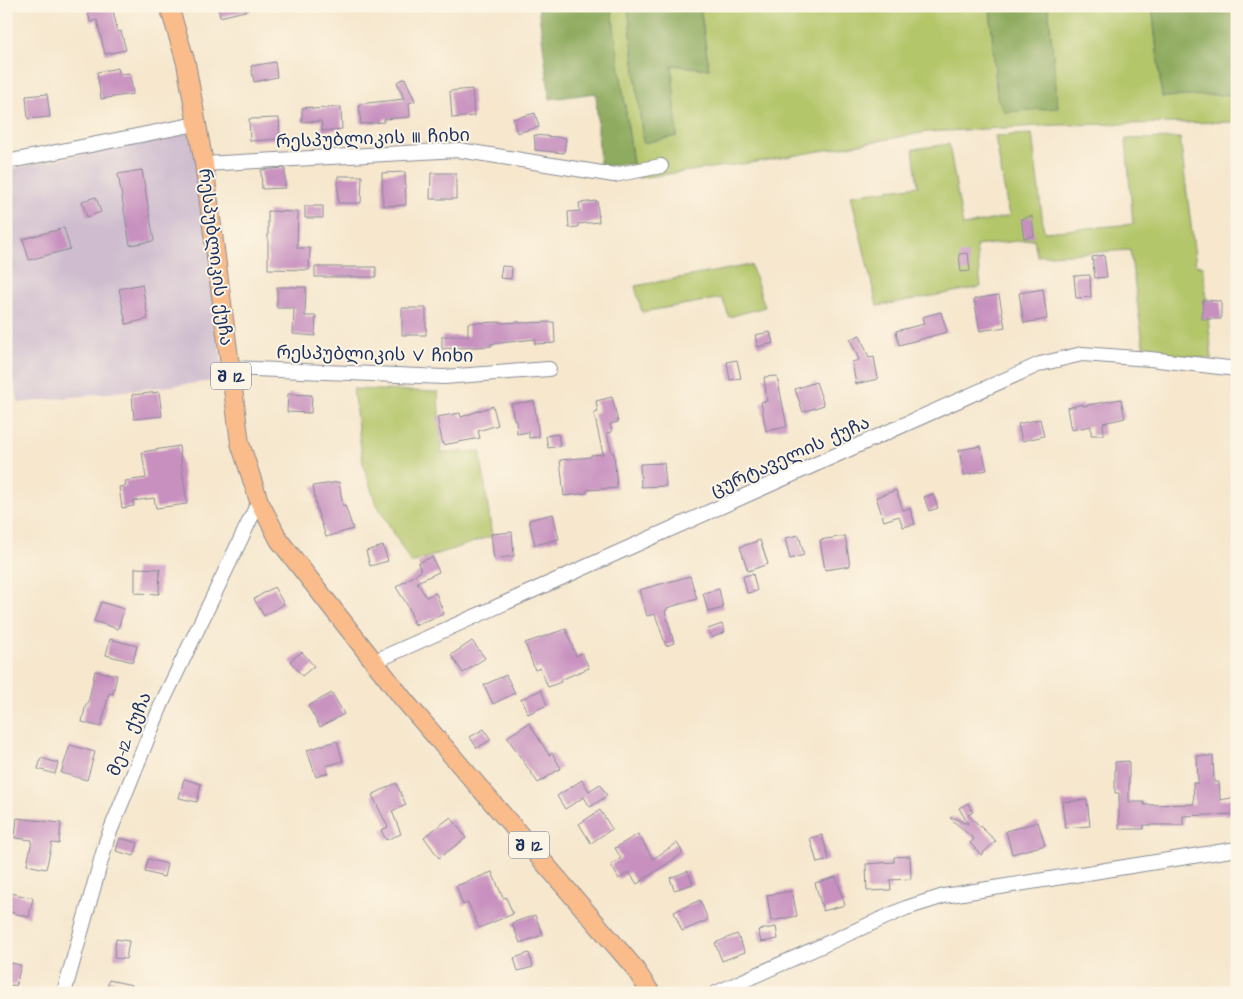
<svg xmlns="http://www.w3.org/2000/svg" width="1243" height="999" font-family="'Architects Daughter','Noto Sans Georgian',sans-serif">
<style>
.industrial{fill:#cfbdcf}
.green{fill:#b4c66a;stroke:#687a64}
.forest{fill:#8fab5e;stroke:#556d5e}
.building{fill:#c790bf}
.lines{fill:none;stroke-linecap:round;stroke-linejoin:round}
.minor-casing{stroke:#888b96;stroke-width:16}
.major-casing{stroke:#888b96;stroke-width:20}
.minor{stroke:#fff;stroke-width:14}
.major{stroke:#f9bc8a;stroke-width:18}
.labels{text-anchor:middle;stroke-width:4;stroke-linejoin:round;paint-order:stroke}
.shield{fill:#fcf5e5;stroke:#5e6a86;stroke-width:1}
.shield-label{font-size:16px;font-weight:bold;fill:#1b2f5e}
.street-label{font-size:18px;fill:#1b2f5e;stroke:#fcf5e5}
</style>
<rect width="100%" height="100%" fill="#fcf5e5"/>
<filter id="ink" filterUnits="userSpaceOnUse"><feTurbulence type="fractalNoise" baseFrequency=".02" numOctaves="2"/><feDisplacementMap in="SourceGraphic" scale="10" xChannelSelector="R" yChannelSelector="G"/><feConvolveMatrix kernelMatrix="1 2 1 2 8 2 1 2 1" color-interpolation-filters="sRGB"/></filter>
<filter id="wash" filterUnits="userSpaceOnUse"><feTurbulence type="fractalNoise" baseFrequency=".0096" numOctaves="4" result="noise"/><feDisplacementMap in="SourceGraphic" scale="20" xChannelSelector="R" yChannelSelector="G"/><feGaussianBlur stdDeviation="1.12" result="paint"/><feColorMatrix in="noise" values="0 0 0 0 0 0 0 0 0 0 0 0 0 0 0 0 0 1.4 0 .05"/><feComposite in="paint" operator="in"/></filter>
<g filter="url(#wash)">
<rect width="100%" height="100%" fill="#f6e7cd"/>
<!-- industrial -->
<path class="industrial" d="M190,132L199,169L224,380L19,403L6,356V170Z"/>
<!-- green -->
<path class="green" d="M611,6H628L643,143L677,136L672,65L709,69L700,6H990L997,98L1058,108L1048,6H1152L1162,97L1237,94V122L1059,125L928,132L763,161L638,178L633,164Z
M1032,134L1044,232L1133,224L1126,139L1180,138L1196,265L1203,266L1212,359L1144,351L1130,250L1037,256L1034,239L976,246L981,287L877,306L851,195L918,186L913,149L949,144L963,226L1009,216L995,136Z
M751,265L765,307L729,317L722,298L642,312L635,286Z
M353,389L438,392L441,453L480,451L492,536L411,563L375,501L363,463Z"/>
<!-- forest -->
<path class="forest" d="M538,6H611L633,164L600,166L596,93L550,99Z
M628,6H700L709,69L672,65L677,136L643,143Z
M990,6H1048L1058,108L1005,112L997,98Z
M1152,6H1237V94L1162,97Z"/>
<g id="blocks">
<!-- building -->
<path class="building" d="M87,6H112L118,32L121,31L126,50L105,54L97,20L90,22Z
M218,6H249V10L220,17Z
M275,62L277,77L254,82L251,66Z
M118,68L119,74L130,73L133,94L101,99L97,72Z
M405,78L415,101L409,103L410,117L384,119V122L361,124L359,104L404,99L397,82Z
M472,89L474,116L452,118L450,91Z
M47,94L50,117L28,119L26,96Z
M312,107V109L341,107L342,129L322,131L321,121L302,122V108Z
M535,113L539,127L517,133L513,119Z
M279,118L280,139L250,141L249,119Z
M534,135L566,138L564,153L535,150V142Z
M285,168V188L262,189L261,170Z
M142,170L154,241L130,245L118,174Z
M405,172L406,205L383,206L382,173Z
M431,173H456V199H430Z
M338,176H362L361,203H338Z
M96,197L101,212L87,217L82,201Z
M597,201L599,222L578,224V227L569,228L568,212L580,211L579,203Z
M305,206H323V218H305Z
M268,211L298,212L297,248H310L309,270L268,269Z
M1032,216L1034,236L1024,238L1021,219Z
M64,228L70,249L29,260L23,239Z
M968,253L970,271L961,272L959,254Z
M1104,255L1107,277L1095,278L1092,257Z
M502,266L512,267L511,279L500,278Z
M315,267H376V277H315Z
M1090,275L1091,297L1076,298L1074,276Z
M142,284L148,319L126,324L119,289Z
M277,287H306L305,316H316L315,336L293,334L294,308H277Z
M1043,289L1047,319L1024,323L1019,293Z
M999,295L1005,327L980,331L974,299Z
M1203,300L1221,301V319H1202Z
M402,308H426V335H402Z
M941,312L947,332L899,345L896,331L924,324L922,317Z
M502,322V323L519,322V323L554,322L555,343L535,344V339L491,344V346L442,349V336H468V323Z
M770,332L773,343L758,347L755,335Z
M860,335L869,358L874,357L878,379L856,384L852,362L859,360L850,339Z
M737,360L741,378L730,380L727,362Z
M777,376L787,427L766,431L761,402L767,401L764,377Z
M816,382L824,405L803,412L795,389Z
M159,392L162,416L134,419L132,395Z
M288,394L312,395L311,413L287,412Z
M612,397L618,422L610,424L612,432L607,433L612,453H614L617,488L587,490V493L564,496L560,460L591,457V455L603,454L594,413L598,412L596,401Z
M1121,399L1125,418L1103,423L1104,435H1091V426L1071,430L1067,408L1083,404V406Z
M534,401L539,437L529,438V432L517,434L516,419L514,420L511,404Z
M493,406L498,425L478,431L480,438L443,445L437,417L460,413L461,417Z
M1040,419L1044,436L1022,441L1018,424Z
M558,434L560,446L548,448L546,436Z
M179,446L187,504L156,508L154,498L133,501L134,506L122,508L119,487L126,486L125,481L146,478L142,452Z
M981,446L987,470L964,475L959,450Z
M664,463L666,486L641,487L640,464Z
M339,482L343,506L345,505L353,529L326,537L317,510L313,486Z
M896,490L903,510L910,508L915,524L903,527L899,516L884,521L876,497Z
M933,494L938,508L929,511L924,497Z
M553,514L559,539L535,545L529,520Z
M512,532L514,556L494,559L491,534Z
M799,535L804,555L790,559L785,538Z
M845,536L850,566L825,570L820,540Z
M760,540L768,564L748,571L740,547Z
M383,546L388,561L370,566L366,551Z
M432,557L439,572L417,582L426,597L436,593L444,614L415,625L409,608L396,587L421,571L418,563Z
M135,568L160,569L159,594L135,593Z
M753,574L757,591L747,593L743,576Z
M690,576L697,599L667,608V610L665,611L674,643L666,646L655,614L647,616L639,590Z
M274,587L284,604L264,616L254,599Z
M719,589L723,608L708,612L703,593Z
M101,602L124,609L118,629L94,621Z
M722,624L725,632L711,638L708,629Z
M566,629L576,656L582,653L589,668L560,680L561,682L548,687L540,668L535,670L525,643Z
M110,639L137,646L133,662L106,655Z
M472,641L485,658L463,673L451,655Z
M302,652L314,666L302,676L290,661Z
M95,671L117,675L113,694L109,693L101,727L82,722L86,704H88Z
M506,675L515,693L493,704L484,685Z
M541,690L547,705L528,714L521,699Z
M332,693L344,714L320,727L308,706Z
M529,723L549,755L552,753L561,768L538,783L507,737Z
M484,729L491,740L477,748L470,737Z
M337,741L343,761L326,766L328,773L316,777L307,750Z
M70,745L95,752L87,780L61,773Z
M1197,756H1213L1214,782H1219L1220,800L1237,797V814L1183,816V825H1144V829H1119V793H1115V762L1129,761V802H1144V805L1194,804L1193,783H1198Z
M41,758L58,763L55,774L38,769Z
M184,779L201,784L197,802L179,798Z
M582,780L589,791L600,784L607,796L590,807L584,797L565,809L557,796Z
M396,783L406,805L392,811L401,834L386,840L381,830L388,827L372,795Z
M1087,800L1090,826L1065,828L1062,802Z
M968,803L973,812L968,815L996,841L981,855L970,843L974,839L950,818L951,817L968,824L959,808Z
M600,810L612,829L591,843L579,824Z
M451,817L466,838L439,858L424,837Z
M17,818L61,823L59,844L52,843L46,869L27,865L32,840L15,838Z
M1038,822L1045,845L1012,854L1006,831Z
M638,834L653,859L677,843L683,853L637,884L629,872L619,879L611,865L621,858L615,848Z
M822,835L829,860L817,863L810,838Z
M120,838L138,843L134,856L116,851Z
M910,856L911,879L890,880L891,890L867,891L866,864L894,862V857Z
M148,859L167,864L164,877L145,872Z
M688,871L693,884L674,890L670,878Z
M492,872L503,898L506,897L513,914L479,928L468,903L463,905L456,886Z
M836,877L845,905L823,911L815,883Z
M792,891L797,916L771,921L767,895Z
M6,892L33,898L29,917L6,911Z
M700,900L708,920L682,931L674,912Z
M535,915L543,935L520,943L512,923Z
M776,927L778,939L761,942L758,930Z
M737,934L745,952L722,961L715,943Z
M116,939L129,941L126,959L114,958Z
M529,953L533,967L518,971L514,958Z
M6,962L21,965L16,986L6,984Z
M109,980L132,985L130,993H106Z"/>
</g>
</g>
<g filter="url(#ink)">
<use href="#blocks" fill-opacity="0" stroke="#888b96" stroke-width="1"/>
<g class="lines">
<defs>
<path id="minor" d="M6,162L196,124
M204,164L459,150L614,175L661,166
M230,368L444,377L549,369
M373,662L1040,364L1082,354L1150,359L1237,369
M64,993L107,839L162,703L259,501
M716,993L906,908L944,896L1237,849"/>
<path id="major" d="M169,6L186,63L204,164L240,443L259,501L279,540L404,700L633,966L651,993"/>
</defs>
<!-- minor casing -->
<use href="#minor" class="minor-casing"/>
<!-- major casing -->
<use href="#major" class="major-casing"/>
<!-- minor -->
<use href="#minor" class="minor"/>
<!-- major -->
<use href="#major" class="major"/>
</g>
</g>
<g class="labels">
<!-- shield labels -->
<g class="shield">
<rect x="211" y="362.5" width="40" height="27" rx="4"/>
<rect x="509" y="831.5" width="40" height="27" rx="4"/>
</g>
<g class="shield-label">
<text x="231" y="382">შ 12</text>
<text x="529" y="851">შ 12</text>
</g>
<!-- street labels -->
<g class="street-label">
<text transform="translate(373 138) rotate(-2)" y="6">რესპუბლიკის III ჩიხი</text>
<text transform="translate(216 257) rotate(83)" y="6">რესპუბლიკის ქუჩა</text>
<text transform="translate(375 354) rotate(1)" y="6">რესპუბლიკის V ჩიხი</text>
<text transform="translate(790 456) rotate(-24)" y="6">ცურტაველის ქუჩა</text>
<text transform="translate(129 734) rotate(-68)" y="6">მე-12 ქუჩა</text>
</g>
</g>
<!-- margin -->
<rect width="1243" height="999" fill="none" stroke="#fcf5e5" stroke-width="25"/>
</svg>
